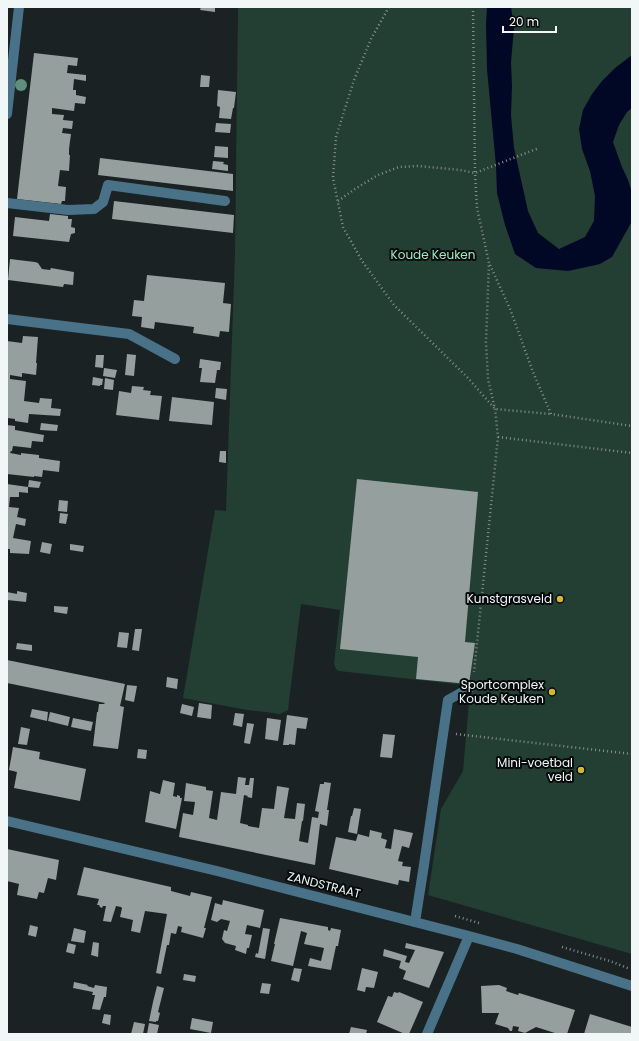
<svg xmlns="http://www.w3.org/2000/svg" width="639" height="1041" font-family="Poppins,sans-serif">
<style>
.green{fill:#233f33}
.water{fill:#000825}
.building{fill:#959f9d}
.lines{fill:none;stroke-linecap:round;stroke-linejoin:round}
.path{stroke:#888e8f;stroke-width:2.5;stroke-dasharray:1 3;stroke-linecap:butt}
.lane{stroke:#497288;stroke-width:10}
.street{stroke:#497288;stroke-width:10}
.tree{fill:#5f8f7c}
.poi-dot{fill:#d3b635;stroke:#070a0b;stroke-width:1.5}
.labels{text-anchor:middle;stroke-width:4;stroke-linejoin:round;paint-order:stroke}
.park-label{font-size:12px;fill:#97e9c4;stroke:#070a0b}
.poi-label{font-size:12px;fill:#f1f6f7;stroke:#070a0b;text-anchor:end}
.street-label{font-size:12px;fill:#f1f6f7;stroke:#070a0b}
</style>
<rect width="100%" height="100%" fill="#1a2223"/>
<!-- green -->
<path class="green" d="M238,7H632V954L428,895L441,809L463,771L469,702L473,686L339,671L336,669L334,664L340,610L301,604L288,710L280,714L265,712L247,710L183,698L215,510L226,511L235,254Z"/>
<!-- water -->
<path class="water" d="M487,7H511L514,28L511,62L512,86L511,115L514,148L528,211L538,233L559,249L585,237L594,221L595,196L590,171L582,149L579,129L583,110L592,94L602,81L615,68L632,55V108L627,112L619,125L613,142L622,167L628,180L632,193L631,223L612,257L600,264L568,271L536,268L515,254L505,225L497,193L496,166L487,69L486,24Z"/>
<!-- building -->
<path class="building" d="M201,7H215V12L200,10Z
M34,53L78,58L77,66L68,65L67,73L86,75V81L74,79L73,90H76V95L86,97L85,104L75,103L74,111L52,108V114L64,115L63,120L73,121L72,129L63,128L62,133L71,134L69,149V155H70L69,171L60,170L58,186L66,187L65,201H62L61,204L17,199Z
M201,75L210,76L209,87H200Z
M218,90L236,92L234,108H233L231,119L219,118L220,107L217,106Z
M216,123L231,124L230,133L215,132Z
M215,146L228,147V158L214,157Z
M100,158L233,174V191L98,175Z
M213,161L224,162L223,164L228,165V171L212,169Z
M114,201L234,215L233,233L112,219Z
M50,214L68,216V219H72L71,227L75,228V233L71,234L69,242L13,236L15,217L49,221Z
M10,259L35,262L38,263L42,269L50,270L51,268L74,272L73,285L64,284L63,287L8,280Z
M147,275L225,283L223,303L231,304L229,332L220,331L219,337L193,333L194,327L155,322L154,329L141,327L142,317L132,316L134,300L144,301Z
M23,336L38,337L36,363H37L36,375L22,373V377L10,375V379L26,381L24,401L39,403L40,398L52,399L51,408L61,409L60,416L29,414L28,423L15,421V419L7,418V341L22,343Z
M127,354L136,355L134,376L125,375Z
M96,355H104L103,368L95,367Z
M200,359L221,362L220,370H217L215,383L200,382L202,368H199Z
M104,368L117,370L115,378L103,376Z
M93,377L103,379L102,385H100V386L92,385Z
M105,378L114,380L113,390L104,389Z
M132,386L144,387L143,390L151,391L150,395L162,396L159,420L116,415L119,391L131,393Z
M216,388L227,389L226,400L215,398Z
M172,397L214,402L212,425L169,421Z
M41,423L58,425L57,431L40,430Z
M7,425L15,426V430L44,435L43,442L32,441L31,448L13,446L12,451H11L10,453L21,455V453L39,455V458L60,461L59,472L43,470L42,477L34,476V477L7,474Z
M220,451H226V463L219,462Z
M357,479L478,492L465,642L475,643L469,684L416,679L418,657L340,649Z
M29,480L41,482L39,488L28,487Z
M7,484L28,487V493L19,492V497H10L9,507L19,508L17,517L26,519L25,526L16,524L13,538L31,541L29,554L10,553V549H7Z
M59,500L68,501L67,512L58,511Z
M60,513L68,514L66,524L59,523Z
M42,542L52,544L50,554L40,552Z
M70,544L84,546L83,552L70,550Z
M17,591L27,593L26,602L7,600V592L17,594Z
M54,606L68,607L67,614L54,612Z
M135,629H142L139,651L132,650Z
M119,632L129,633L127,648L117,647Z
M17,643L32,645V651L16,649Z
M7,660L125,684L120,706L124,707L118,749L93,746L97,712H98L99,704H104L105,703L7,683Z
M167,677L178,679L177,689L166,687Z
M127,685L137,686L134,702L125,700Z
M199,703L212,705L211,719L197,717Z
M182,704L194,707L192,716L180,713Z
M32,709L48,712L47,721L30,717Z
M50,712L70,717L68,726L48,721Z
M235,713L244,714L242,727L233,725Z
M287,715L308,718L306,729L297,728L295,745L289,744V745H283Z
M73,718L93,722L91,731L71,727Z
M267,718L281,720L278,741L265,739Z
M247,723L254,724L250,744L244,743Z
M21,727L30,729L27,745L18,744Z
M383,734L395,735L392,758L380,757Z
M13,747L40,752L39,759L86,769L80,801L14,788L17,772L9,770Z
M138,749L147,750L146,759L137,758Z
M238,777L246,778L245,785H249L250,778H254L252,798L247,797L248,796L244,795L240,823L248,825V826L259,828L262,808L274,809L277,786L289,788L284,818L295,819L297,803L305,804L303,821H302L299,841L308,843L312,817L318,818L319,812L315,811L320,784H324V782L331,783L327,810H329L327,826L320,824L315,865L179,837L183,813L193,815L195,802L184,801L186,783L206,787V790L213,791L209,818L217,820L221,792L236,794Z
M163,780L175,783L173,796L177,797V795L180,796V798H182L176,829L145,822L150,791L160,794Z
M354,808L361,809L357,834L348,832L351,816H352Z
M394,829L413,833L409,848L402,846L398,861L403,862L402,866L411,867L409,882L399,880L398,885L329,869L336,837L356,841L358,834L369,837L370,830L382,833L381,838L387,840L385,848L391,849Z
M7,849L59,860L56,880L48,878L44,893L39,892L37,899L17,895L19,884L7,881Z
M84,867L171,887V891L190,896L191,892L212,897L204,928H206L203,938L181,932L182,927L178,926L176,934L171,933L169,945H167L161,974L156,973L167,914L145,911L140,933L131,931L133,920L120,917L122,908L121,907L116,906L111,922L103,921L106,906H103L102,908L100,907L99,905H97L99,899L77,895Z
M223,900L264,910L260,928L247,925L245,934L252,935L249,948H247L246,954L235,950L236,946L225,943L222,939L224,930L227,931L230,921L221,919L217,922L211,920L215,903L222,905Z
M280,918L328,927V930L330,931L331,928L341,930L338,946H336L331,970L308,966L310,958L321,961L324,948L304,944L307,933L301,931L293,966L271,961L275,944H274Z
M30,925L38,927L36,937L28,935Z
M74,928L86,931L84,943L71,941Z
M263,928L270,929L265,959L255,957L256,953L258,954Z
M93,942L99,943L98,957L91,955Z
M68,943L76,945L74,954L66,952Z
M406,943L444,952L429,988L403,979L406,971L399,968L401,961L383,956L384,949L407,956L405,962L409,963L415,950L405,948Z
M294,968L302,969L299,982L291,980Z
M362,968L378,972L374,988L366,987L365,992L357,990Z
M184,974L196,976L195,982L183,980Z
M74,982L88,985L87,986L94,988L95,985L107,987L106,997H104L100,1010L92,1009L95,995H92L93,992L73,988Z
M262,983L271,984L269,994L260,993Z
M499,985L507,988L506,991L518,995L519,993L575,1010L567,1034H558L536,1027L525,1033L518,1031L519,1027L513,1026L512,1031H510L508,1028L495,1024L499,1013H482L481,986Z
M157,986L164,988L158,1012L160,1013L158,1021H156V1022L149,1021L153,1002Z
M394,992L398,993L399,992L423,1002L409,1034H405L377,1022L388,996L392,997Z
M104,1014L111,1015L110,1025L102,1023Z
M590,1014L632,1027L631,1034H584Z
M192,1018L213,1022L211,1033L190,1029Z
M134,1022L145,1024L143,1034H131Z
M149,1023L159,1025L157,1034H147Z
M351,1027L367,1030L366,1034H349Z"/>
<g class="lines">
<!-- path -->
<path class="path" d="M389,7L371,39L354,80L336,137L333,178L343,227L362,261L394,305L468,378L495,409L551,414
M473,7L475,173L477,208L489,263L486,342L488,379L495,409L498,437L474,672
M338,201L355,189L378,175L399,167L419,166L460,170L475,173L539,148
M490,265L510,309L533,372L551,414L632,426
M498,437L632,453
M456,734L632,754
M455,916L479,923
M562,947L610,961L630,969"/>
<!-- lane -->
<path class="lane" d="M7,203L68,210L94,209L103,202L108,185L225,201
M7,319L129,334L175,359
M415,922L424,865L448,700L473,686"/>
<!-- street -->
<path class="street" d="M7,114L19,7
M7,821L217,871L469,936L517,949L632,986
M427,1034L469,936"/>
</g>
<!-- trees -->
<circle class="tree" cx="21" cy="85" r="6"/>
<!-- markers -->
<g class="poi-dot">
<circle cx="560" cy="599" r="4"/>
<circle cx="552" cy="692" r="4"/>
<circle cx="581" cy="770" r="4"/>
</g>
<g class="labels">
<!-- park labels -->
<g class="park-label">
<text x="433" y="259">Koude Keuken</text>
</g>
<!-- poi labels -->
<g class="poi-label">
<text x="552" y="603">Kunstgrasveld</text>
<text x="544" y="689">Sportcomplex<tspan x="544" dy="14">Koude Keuken</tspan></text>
<text x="573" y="767">Mini-voetbal<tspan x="573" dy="14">veld</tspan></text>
</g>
<!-- street labels -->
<g class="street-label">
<text transform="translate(324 885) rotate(14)" y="4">ZANDSTRAAT</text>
</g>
</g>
<!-- border -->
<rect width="639" height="1041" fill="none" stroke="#f1f6f7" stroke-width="16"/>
<!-- scale -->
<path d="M503 26v6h53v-6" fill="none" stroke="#f1f6f7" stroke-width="2"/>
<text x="509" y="26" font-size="12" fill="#f1f6f7" stroke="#070a0b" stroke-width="3" paint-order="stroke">20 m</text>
</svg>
